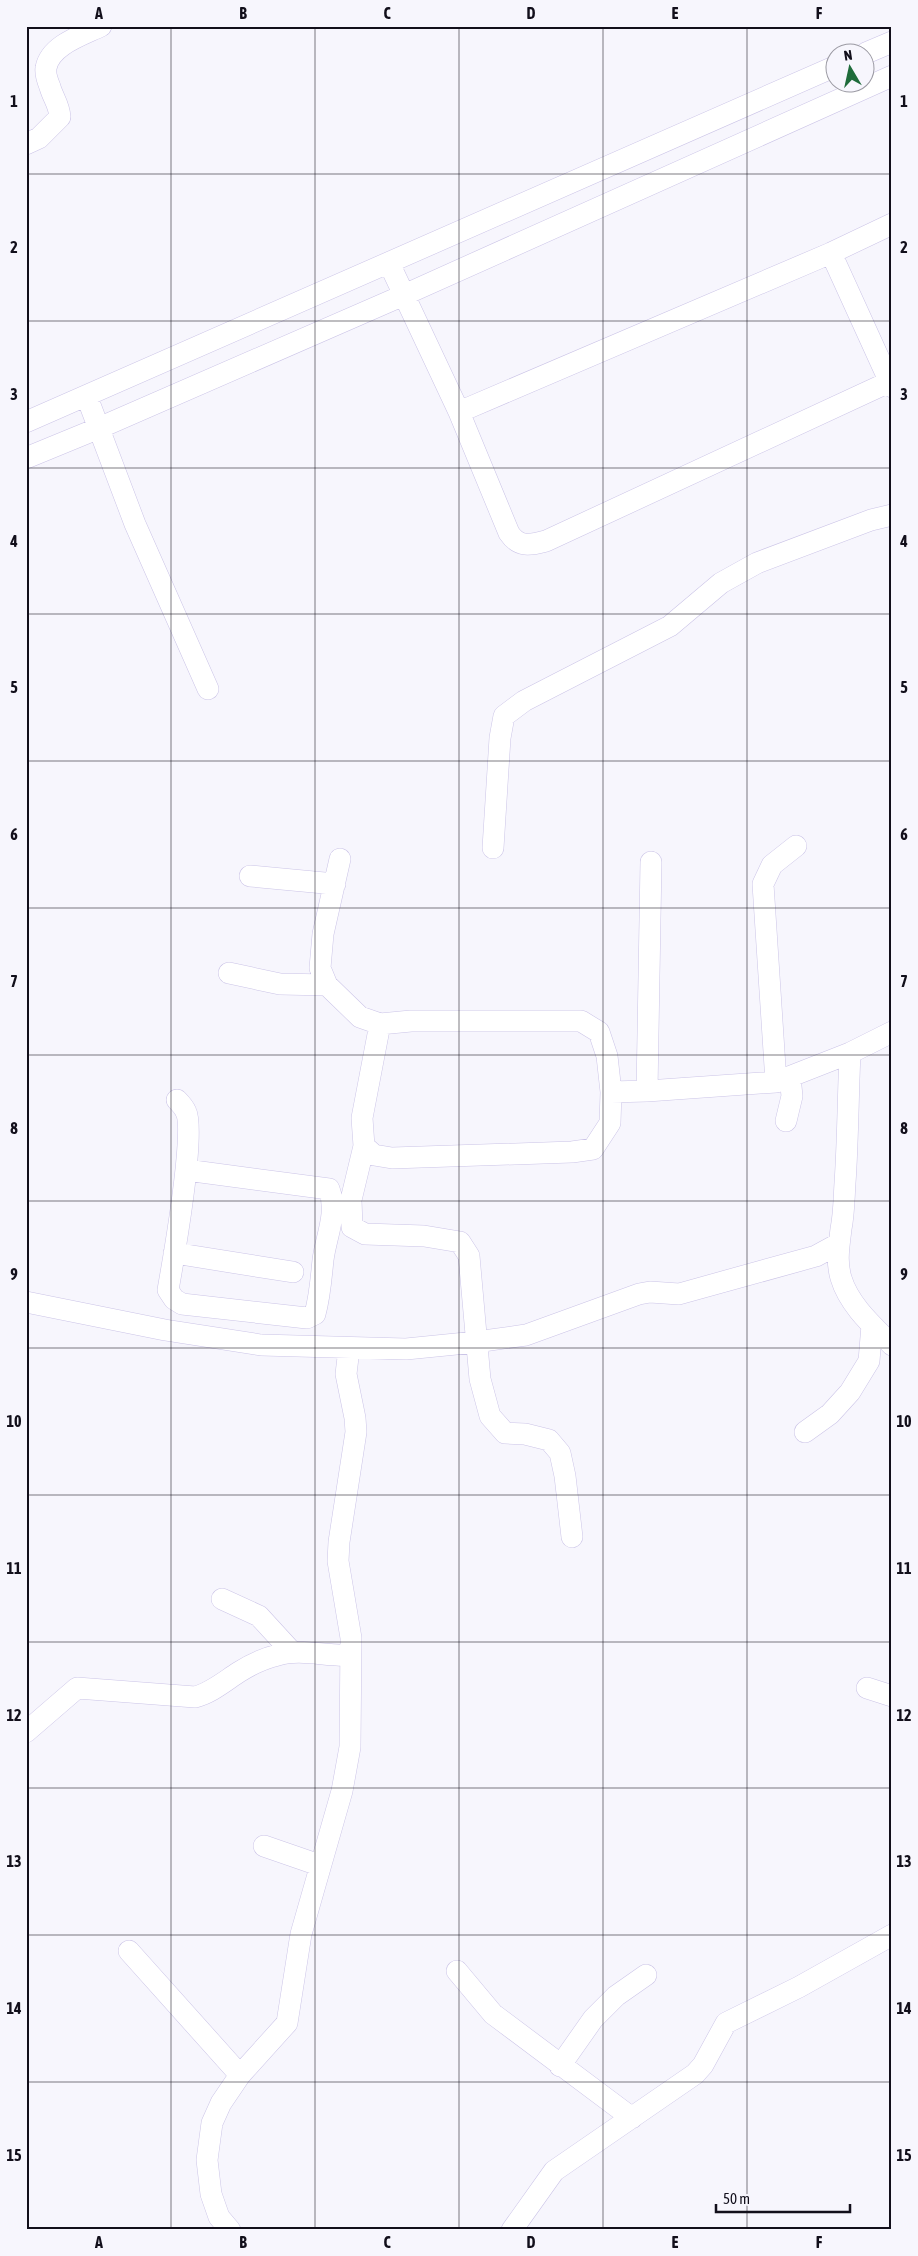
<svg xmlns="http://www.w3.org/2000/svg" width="918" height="2256" font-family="'Asap Condensed',sans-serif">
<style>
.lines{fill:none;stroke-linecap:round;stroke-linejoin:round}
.minor-casing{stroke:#cbc4e7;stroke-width:22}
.minor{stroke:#fff;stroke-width:21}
.grid{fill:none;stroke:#120f1b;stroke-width:1;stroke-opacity:0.55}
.neatline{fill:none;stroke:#120f1b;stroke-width:2}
.grid-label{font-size:16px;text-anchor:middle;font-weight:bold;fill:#120f1b}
</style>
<rect width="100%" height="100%" fill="#f7f6fd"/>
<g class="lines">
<defs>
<path id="minor" d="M866,53L892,42
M26,144L39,138L60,117C59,104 53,98 50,87C48,82 45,73 46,68C50,45 83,35 101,26
M831,253L892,387
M389,263L459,412L509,533C519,548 531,545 546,541L889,382
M87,397L135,524L208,689
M459,412L831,253L892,224
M26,422L836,66
M26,458L99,428L404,295L892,76
M493,848L500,738L504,716L524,701L670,626L721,583L757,563L871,520L892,515
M340,859L323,934L320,968L327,985L360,1017L380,1024L411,1021H581L599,1032L607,1056L611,1092L647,1091L776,1082L850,1053L892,1032
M250,876L335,884
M229,973L280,984L327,985
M380,1024L362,1118L364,1146L374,1155L392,1158L572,1152L593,1149L610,1123L611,1092
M850,1053C848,1096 848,1140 845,1183C844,1198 844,1214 841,1229C839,1247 836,1261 841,1278C849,1305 873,1326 892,1345
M776,1082L763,884L772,865L796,846
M647,1091L651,862
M177,1100C180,1103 184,1107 186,1112C196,1131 173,1262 168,1290L174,1299L182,1304L307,1318L315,1314C320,1296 321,1279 323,1260C326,1236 338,1213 329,1189L186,1170
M786,1121L792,1096L790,1077
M364,1146L351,1200L352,1227L365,1234L424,1236L460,1242L469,1256L480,1379L490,1416L505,1433L525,1434L549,1440L560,1453L565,1476L572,1537
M174,1253L293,1272
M26,1302L165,1330L261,1345L406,1349L476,1342L526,1335L639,1294L650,1292L679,1294L816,1256L838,1244
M805,1432L830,1414L850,1392L869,1361L872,1325
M222,1599L259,1616L292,1652
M867,1688L892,1696
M26,1732L77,1688L195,1697C211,1693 225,1681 239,1672C250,1665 265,1658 278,1655C301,1648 327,1657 350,1655
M264,1846L319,1865
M129,1951L240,2075
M457,1971L493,2014L632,2118
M560,2066L593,2019L616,1996L646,1975
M230,2230L219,2217L211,2194L207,2160L212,2123L221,2103L240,2075L287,2023L301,1934L342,1791L350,1747L351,1638L338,1561L339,1542L356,1432L355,1418L346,1374L349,1349
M512,2230L554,2171L695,2074L703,2065L726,2023L799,1987L892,1935"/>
</defs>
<!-- minor casing -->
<use href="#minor" class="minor-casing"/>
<!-- minor -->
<use href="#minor" class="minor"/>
</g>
<!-- grid -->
<path class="grid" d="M171,26V2230M315,26V2230M459,26V2230M603,26V2230M747,26V2230M26,174H892M26,321H892M26,468H892M26,614H892M26,761H892M26,908H892M26,1055H892M26,1201H892M26,1348H892M26,1495H892M26,1642H892M26,1788H892M26,1935H892M26,2082H892"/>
<!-- border -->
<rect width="918" height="2256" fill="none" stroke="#f7f6fd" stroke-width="55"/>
<!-- north arrow -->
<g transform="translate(850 68) rotate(351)"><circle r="24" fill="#f7f6fd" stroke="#9b9aa3"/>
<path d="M0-4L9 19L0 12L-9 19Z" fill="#1f6c3b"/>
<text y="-8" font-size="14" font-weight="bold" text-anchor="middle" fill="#120f1b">N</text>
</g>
<!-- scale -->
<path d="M716 2204v8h134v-8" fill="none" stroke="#120f1b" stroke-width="2.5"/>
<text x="723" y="2204" font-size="15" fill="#120f1b" stroke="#f7f6fd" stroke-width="4" paint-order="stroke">50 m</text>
<rect x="28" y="28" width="862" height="2200" class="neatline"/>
<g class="grid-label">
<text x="99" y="19">A</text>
<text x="243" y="19">B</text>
<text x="387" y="19">C</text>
<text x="531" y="19">D</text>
<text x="675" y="19">E</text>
<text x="819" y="19">F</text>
<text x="14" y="107">1</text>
<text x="904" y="107">1</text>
<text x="14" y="253">2</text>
<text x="904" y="253">2</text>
<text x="14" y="400">3</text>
<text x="904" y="400">3</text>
<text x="14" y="547">4</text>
<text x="904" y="547">4</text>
<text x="14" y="693">5</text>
<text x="904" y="693">5</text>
<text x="14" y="840">6</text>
<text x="904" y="840">6</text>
<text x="14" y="987">7</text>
<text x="904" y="987">7</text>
<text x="14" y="1134">8</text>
<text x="904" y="1134">8</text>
<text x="14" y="1280">9</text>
<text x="904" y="1280">9</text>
<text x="14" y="1427">10</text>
<text x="904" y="1427">10</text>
<text x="14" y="1574">11</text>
<text x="904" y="1574">11</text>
<text x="14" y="1721">12</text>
<text x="904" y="1721">12</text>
<text x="14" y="1867">13</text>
<text x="904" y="1867">13</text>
<text x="14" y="2014">14</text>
<text x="904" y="2014">14</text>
<text x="14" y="2161">15</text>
<text x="904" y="2161">15</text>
<text x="99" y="2248">A</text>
<text x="243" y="2248">B</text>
<text x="387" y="2248">C</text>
<text x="531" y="2248">D</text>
<text x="675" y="2248">E</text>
<text x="819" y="2248">F</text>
</g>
</svg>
